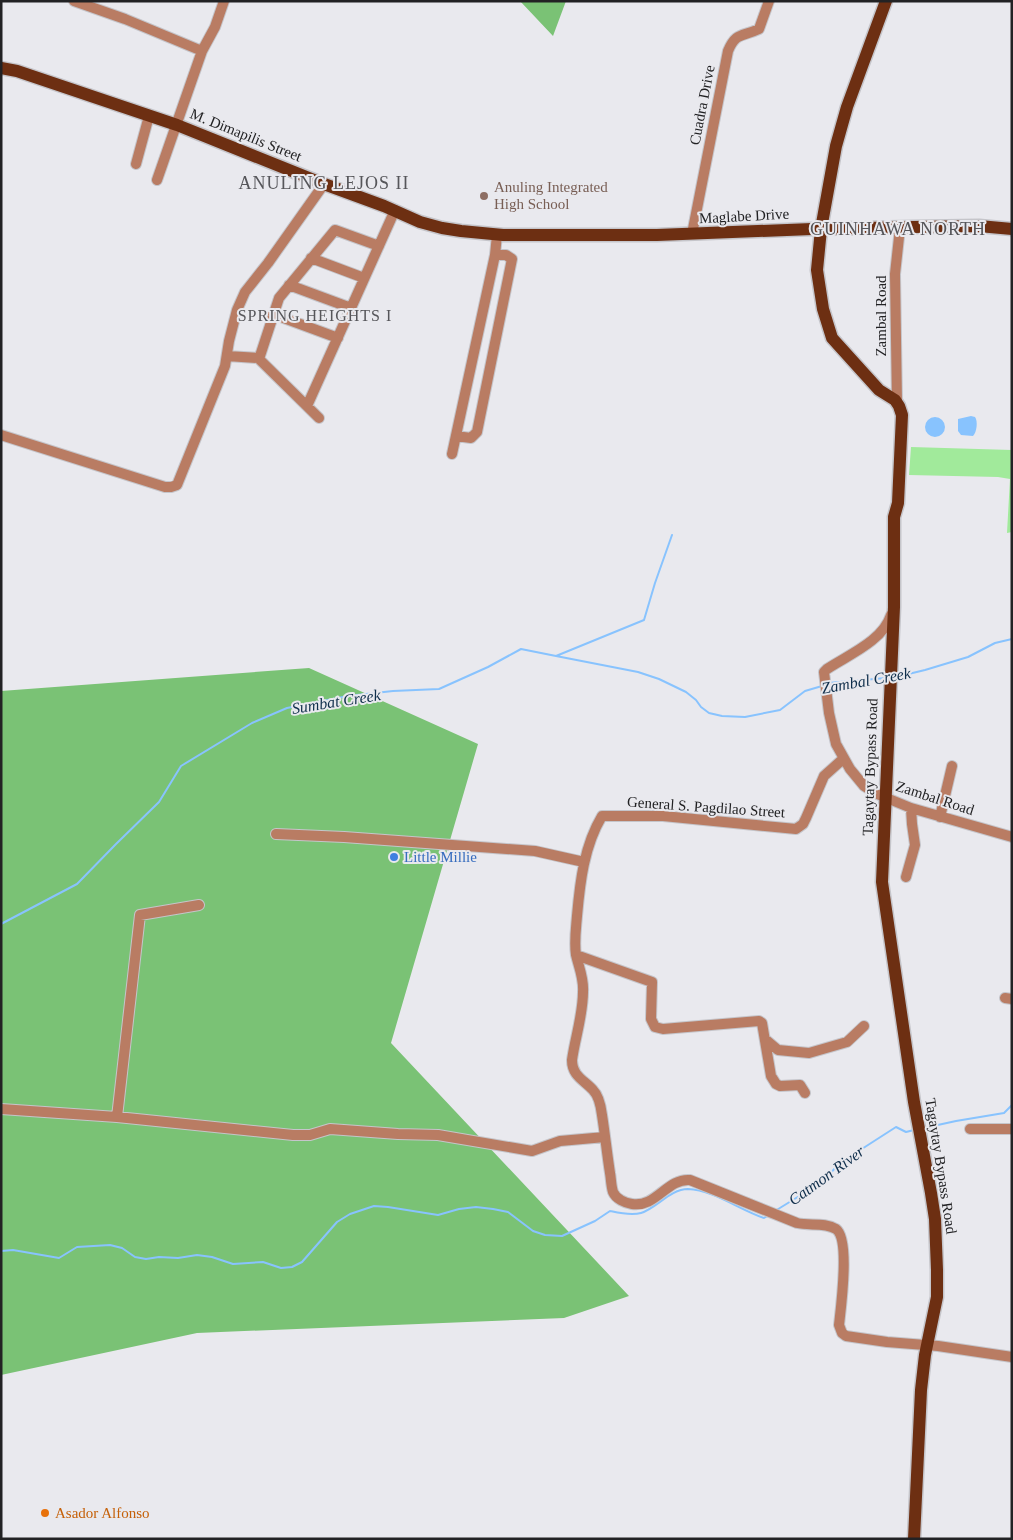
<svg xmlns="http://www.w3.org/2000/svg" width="1013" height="1540" font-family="'Times New Roman',serif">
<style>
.green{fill:#a1ea9b}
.forest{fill:#7ac275}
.water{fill:#88c3fe}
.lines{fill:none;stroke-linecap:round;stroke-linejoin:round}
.stream{stroke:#88c3fe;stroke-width:2}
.minor-casing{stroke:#c5c5ca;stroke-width:12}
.major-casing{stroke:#c5c5ca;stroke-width:15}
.minor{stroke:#b97c63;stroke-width:10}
.major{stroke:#6d2f12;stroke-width:12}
.education-dot{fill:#8d6e63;stroke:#e9e9ee;stroke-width:2}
.shop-dot{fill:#3f7fe0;stroke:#e9e9ee;stroke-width:2}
.food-dot{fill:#e8710a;stroke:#e9e9ee;stroke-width:2}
.labels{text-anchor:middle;stroke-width:4;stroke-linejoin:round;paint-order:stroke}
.street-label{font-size:15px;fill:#222224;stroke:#e9e9ee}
.education-label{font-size:15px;fill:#785e54;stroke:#e9e9ee;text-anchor:start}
.shop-label{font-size:15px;fill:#366cbe;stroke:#e9e9ee;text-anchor:start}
.food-label{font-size:15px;fill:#c56008;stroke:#e9e9ee;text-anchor:start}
.neighbourhood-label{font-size:16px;letter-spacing:1px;fill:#56565a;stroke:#e9e9ee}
.water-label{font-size:16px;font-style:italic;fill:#0f2e4b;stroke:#e9e9ee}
.quarter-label{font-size:18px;letter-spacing:1px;fill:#56565a;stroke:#e9e9ee}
</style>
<rect width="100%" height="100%" fill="#e9e9ee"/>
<!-- green -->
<path class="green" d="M911,447L1012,450V532L1007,533L1010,479L998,477L909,475Z"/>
<!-- forest -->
<path class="forest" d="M520,1H566L553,36Z
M309,668L478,744L391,1043L629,1296L564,1318L197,1333L1,1375V691Z"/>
<!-- water -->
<path class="water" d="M971,416L975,417C978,421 977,432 973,436L961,435L958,431V419Z
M925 427a10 10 0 1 1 20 0a10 10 0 1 1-20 0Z"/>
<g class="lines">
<!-- stream -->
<path class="stream" d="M556,656L638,672L659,679L686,692L696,700L701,707L709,713L722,716L745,717L780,710L805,691L822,686
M896,677L925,670L968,657L995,643L1012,639
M828,683L886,678
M1,924L77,884L116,844L159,802L181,766L252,723L287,708L348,696L393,691L439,689L488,667L521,649L556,656L644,620L655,583L672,535
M924,1128L956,1121L1004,1113L1012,1105
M775,1211L822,1182L840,1163L896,1127L906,1132L914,1130
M1,1251L13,1250L59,1258L77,1247L110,1245L122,1248L135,1257L146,1259L159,1257L178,1258L197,1255L212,1257L233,1264L263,1262L281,1268L292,1267L302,1262L337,1222L350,1214L374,1206L388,1207L438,1215L459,1209L476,1207L493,1209L508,1212L533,1231L545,1235L562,1236L595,1221L610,1211C619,1213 631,1216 641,1213C657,1208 670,1189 688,1189C713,1190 740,1210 764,1218L769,1215"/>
<defs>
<path id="minor" d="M74,1L125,19L202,51
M136,164L149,116
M157,180L202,51L215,27L224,1
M692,234L728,51C736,32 742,37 759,29L769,1
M311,258L364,278
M289,285L351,308
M273,314L338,338
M227,356L258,358L319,418
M259,359L279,298L335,230L379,246
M897,403L895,274L900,228
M307,406L395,210
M1,435L165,487H171L177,485L225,366L229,341L237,310L245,292L268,263L324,184
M456,436L471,438L477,432L512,259L506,255H495
M452,454L495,255L497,235
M891,615C883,641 848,655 827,669L824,672L829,713L836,744L850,769L864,786L877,794L911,808L1012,837
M843,759L824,776L806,818L803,824L796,829L663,816H602C584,846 580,882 577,916C576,929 574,942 576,955C579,968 584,978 583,992C583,1015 575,1038 572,1060C572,1076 584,1080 593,1090C599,1096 601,1107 602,1115C605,1134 607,1154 610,1173C611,1178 611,1186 613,1192C616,1199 625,1203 632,1204C656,1208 667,1178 690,1180L797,1223C809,1226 825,1222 836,1229C850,1239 841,1307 839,1325L842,1333L846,1336L887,1342L938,1346L1012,1357
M940,817L952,766
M276,834L344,837L535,851L584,862
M906,877L915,845L912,824L911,808
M576,955L652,982L651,1019L655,1027L663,1029L759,1021L762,1023L771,1076L776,1084L780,1086L800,1085L805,1093
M1005,998L1012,999
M765,1039L778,1050L809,1053L847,1042L864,1026
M1,1109L117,1117L293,1135H310L330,1129L398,1134L438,1135L532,1151L560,1141L605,1137
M117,1117L140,915L199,905
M970,1129H1012"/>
<path id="major" d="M886,1L847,107L836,146L821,229L817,270L823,309L832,338L879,390L895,400L899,406L902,415L898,503L894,517V607L882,882L914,1102L931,1193L935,1219L937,1270V1297L925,1355L921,1390L914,1539
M1,68L17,71L177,125L324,184L384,206L420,222L442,228L461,231L503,235H657L812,229L914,227L979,226L1012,229"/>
</defs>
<!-- minor casing -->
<use href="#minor" class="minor-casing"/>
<!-- major casing -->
<use href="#major" class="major-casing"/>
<!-- minor -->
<use href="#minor" class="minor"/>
<!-- major -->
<use href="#major" class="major"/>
</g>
<!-- markers -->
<circle class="education-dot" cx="484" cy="196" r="5"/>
<circle class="shop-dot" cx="394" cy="857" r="5"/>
<circle class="food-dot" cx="45" cy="1513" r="5"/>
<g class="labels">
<!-- street labels -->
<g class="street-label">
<text transform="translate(702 105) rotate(-79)" y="5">Cuadra Drive</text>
<text transform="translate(246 135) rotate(22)" y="5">M. Dimapilis Street</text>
<text transform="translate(744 216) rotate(-3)" y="5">Maglabe Drive</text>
<text transform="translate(881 316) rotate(-90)" y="5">Zambal Road</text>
<text transform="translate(870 767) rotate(-88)" y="5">Tagaytay Bypass Road</text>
<text transform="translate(935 798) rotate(18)" y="5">Zambal Road</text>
<text transform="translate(706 807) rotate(4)" y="5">General S. Pagdilao Street</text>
<text transform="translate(941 1166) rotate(81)" y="5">Tagaytay Bypass Road</text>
</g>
<!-- education labels -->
<g class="education-label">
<text x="494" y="192">Anuling Integrated<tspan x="494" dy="17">High School</tspan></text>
</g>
<!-- shop labels -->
<g class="shop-label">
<text x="404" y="862">Little Millie</text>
</g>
<!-- food labels -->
<g class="food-label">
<text x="55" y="1518">Asador Alfonso</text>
</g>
<!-- neighbourhood labels -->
<g class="neighbourhood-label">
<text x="315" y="321">SPRING HEIGHTS I</text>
</g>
<!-- water labels -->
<g class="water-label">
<text transform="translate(866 680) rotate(-10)" y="6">Zambal Creek</text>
<text transform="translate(336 701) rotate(-9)" y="6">Sumbat Creek</text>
<text transform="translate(826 1175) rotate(-36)" y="6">Catmon River</text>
</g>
<!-- quarter labels -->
<g class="quarter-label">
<text x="324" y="189">ANULING LEJOS II</text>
<text x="898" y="235">GUINHAWA NORTH</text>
</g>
</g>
<!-- border -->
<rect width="1013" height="1540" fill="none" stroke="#222224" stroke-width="5"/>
</svg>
